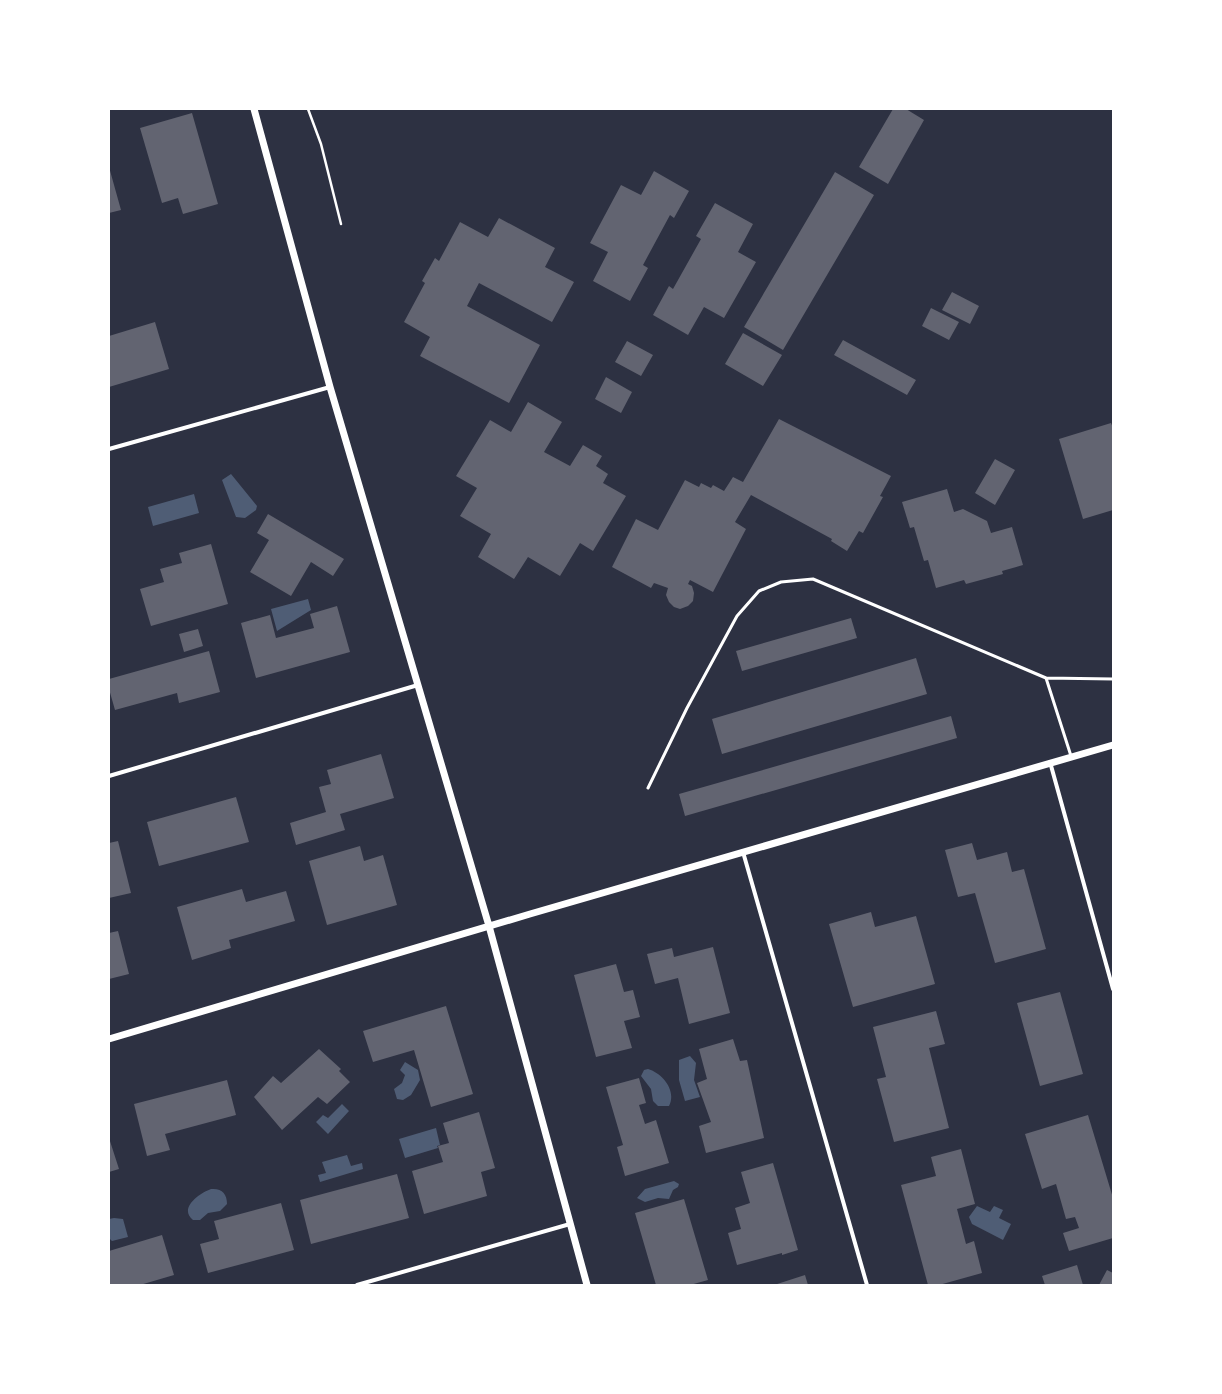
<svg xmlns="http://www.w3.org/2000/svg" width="1222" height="1394" font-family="Signika,sans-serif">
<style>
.water{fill:#4f5d75}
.building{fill:#626471}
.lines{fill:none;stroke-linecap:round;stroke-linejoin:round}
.path{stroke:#fff;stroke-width:2.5}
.service{stroke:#fff;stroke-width:3}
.minor{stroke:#fff;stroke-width:4}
.tertiary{stroke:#fff;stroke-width:7}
</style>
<rect width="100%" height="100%" fill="#2d3142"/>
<!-- water -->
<path class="water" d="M231,474L257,506L256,510L245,518L236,517L222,480Z
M194,494L199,513L153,526L148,507Z
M308,599L311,610L277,631L271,609Z
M690,1056L696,1063L694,1080L700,1097L685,1101L679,1080V1060Z
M405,1062L418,1070L420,1080L411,1095L403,1100L397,1099L394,1089L402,1083L405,1075L400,1070Z
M648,1069C662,1073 677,1090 669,1106H658L653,1101L651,1089L641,1076L644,1070Z
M342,1104L349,1111L328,1134L316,1122L323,1115L328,1118Z
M436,1128L440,1145L437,1146L438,1148L405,1158L399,1139Z
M347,1155L351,1166L362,1163L363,1169L320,1182L318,1175L326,1173L322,1162Z
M674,1181L679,1184L678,1187L673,1190L669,1199L658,1198L645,1202L637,1198L645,1189Z
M211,1189C222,1188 227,1194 227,1204L220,1211L208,1213L200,1220H193C178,1208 200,1193 211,1189Z
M977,1206L990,1212L994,1206L1003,1210L999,1218L1011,1224L1003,1240L972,1224L969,1217Z
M114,1218L123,1219L128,1237L112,1241L109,1238V1219Z"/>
<!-- building -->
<path class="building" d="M893,109H906L924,120L888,184L859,167Z
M192,113L218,204L183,214L178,198L162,203L140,128Z
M109,167L121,210L109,213Z
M654,171L689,191L674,218L670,215L643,265L648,268L630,301L593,281L608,252L590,243L621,185L641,195Z
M835,172L874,195L783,350L744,327Z
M715,203L753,224L738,252L756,262L724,318L704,307L688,335L653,315L669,286L673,289L701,239L696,236Z
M499,218L555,248L545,267L574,282L552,322L479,283L467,306L540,345L509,403L420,356L430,337L404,322L425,283L422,281L435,258L439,261L460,222L488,237Z
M952,292L979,306L970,324L942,310Z
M931,308L959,322L949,340L922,326Z
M155,322L169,369L109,387V336Z
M743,333L782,355L763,386L725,364Z
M843,340L916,380L907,395L834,355Z
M627,341L653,355L641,376L615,362Z
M606,377L632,392L621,413L595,399Z
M528,402L562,422L544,452L570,466L583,445L602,456L596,466L608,474L603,483L626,496L593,551L580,543L560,576L528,557L514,579L478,557L491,534L460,516L477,488L456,476L490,420L511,432Z
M779,419L891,476L880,496L883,497L863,533L859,531L847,551L831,541L832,539L751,495L735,522L746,529L713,592L690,580L688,584L692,586L694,593L693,601L688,606L680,609L674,607L669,602L666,595L668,588L654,583L651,588L612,567L636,519L658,530L685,480L699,487L701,483L711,488L713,485L724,491L733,477L743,482Z
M1111,423L1113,428V510L1083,519L1059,439Z
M995,459L1015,470L995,505L975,493Z
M947,489L954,512L963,509L987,521L991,533L1012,527L1023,565L1002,571L1003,574L966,584L964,580L936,588L928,560L924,561L914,527L910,528L902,502Z
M268,514L344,559L333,576L311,562L291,596L250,572L269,540L257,533Z
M211,544L228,604L151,626L140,589L164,582L160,569L182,563L179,553Z
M337,606L350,652L256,678L241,623L270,615L276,638L314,628L310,614Z
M851,618L857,638L742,671L736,651Z
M198,629L203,646L184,652L179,634Z
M209,651L220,692L179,703L177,693L115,710L109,689V679Z
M916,658L927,694L722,754L712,719Z
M951,716L957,738L685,816L679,794Z
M381,754L394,798L340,814L345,830L296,845L290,823L326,812L319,787L331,784L327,770Z
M236,797L249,842L159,866L147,822Z
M118,841L131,893L109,898V843Z
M972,843L977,860L1007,852L1012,872L1024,869L1046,949L995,963L975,893L958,897L945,850Z
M360,846L364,861L383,855L397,905L327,925L309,861Z
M242,889L246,902L286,891L295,921L229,940L231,948L192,960L177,907Z
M871,912L875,927L916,916L935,984L853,1007L829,924Z
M118,931L129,974L109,979V933Z
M713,947L730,1013L689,1024L678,978L655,984L647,954L672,948L674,957Z
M616,964L624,992L633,990L640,1017L624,1021L632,1048L596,1057L574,975Z
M1060,992L1083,1074L1040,1086L1017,1003Z
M446,1006L473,1094L431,1107L414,1050L373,1062L363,1031Z
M936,1011L945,1044L929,1048L949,1128L894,1142L877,1079L886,1077L873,1027Z
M733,1039L740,1061L747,1060L764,1138L706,1153L699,1126L711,1122L697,1083L707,1079L699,1049Z
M319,1049L341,1069L339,1071L350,1082L327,1104L318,1097L282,1130L254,1097L273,1076L281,1083Z
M639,1078L646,1103L639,1105L645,1124L656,1120L669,1163L625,1176L617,1147L623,1145L606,1087Z
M227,1080L236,1115L165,1134L170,1150L147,1156L134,1104Z
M479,1112L495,1168L481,1172L487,1196L424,1214L412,1171L443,1162L438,1146L449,1143L443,1123Z
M1088,1115L1113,1198V1238L1069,1251L1063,1233L1079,1228L1075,1217L1066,1219L1056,1184L1042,1189L1025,1134Z
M109,1138L119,1169L109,1172Z
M961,1149L975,1204L957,1209L966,1244L974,1241L982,1273L939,1285H928L901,1185L936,1176L931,1157Z
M773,1163L798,1250L782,1255V1253L737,1265L728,1233L741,1229L735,1208L750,1203L741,1172Z
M397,1174L409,1218L311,1244L300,1200Z
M684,1199L708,1280L690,1285H656L635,1213Z
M281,1203L294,1250L208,1273L200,1244L219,1239L214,1221Z
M162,1235L174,1275L140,1285H109V1251Z
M1077,1265L1083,1285H1045L1042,1276Z
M1107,1270L1113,1273V1285H1099Z
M805,1275L808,1285H774Z"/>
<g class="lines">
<!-- path -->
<path class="path" d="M308,109L321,144L341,224"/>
<!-- service -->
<path class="service" d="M1071,756L1046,678L1113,679
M648,788L687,708L737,616L759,591L781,582L813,579L1046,678"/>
<!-- minor -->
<path class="minor" d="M109,449L330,387
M1050,762L1113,989
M109,776L418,685
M743,852L867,1285
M357,1285L570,1224"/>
<!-- tertiary -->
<path class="tertiary" d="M254,109L330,387L489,926L587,1285
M109,1039L530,914L1113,745"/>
</g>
<!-- border -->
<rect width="1222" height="1394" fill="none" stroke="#ffffff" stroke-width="220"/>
</svg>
